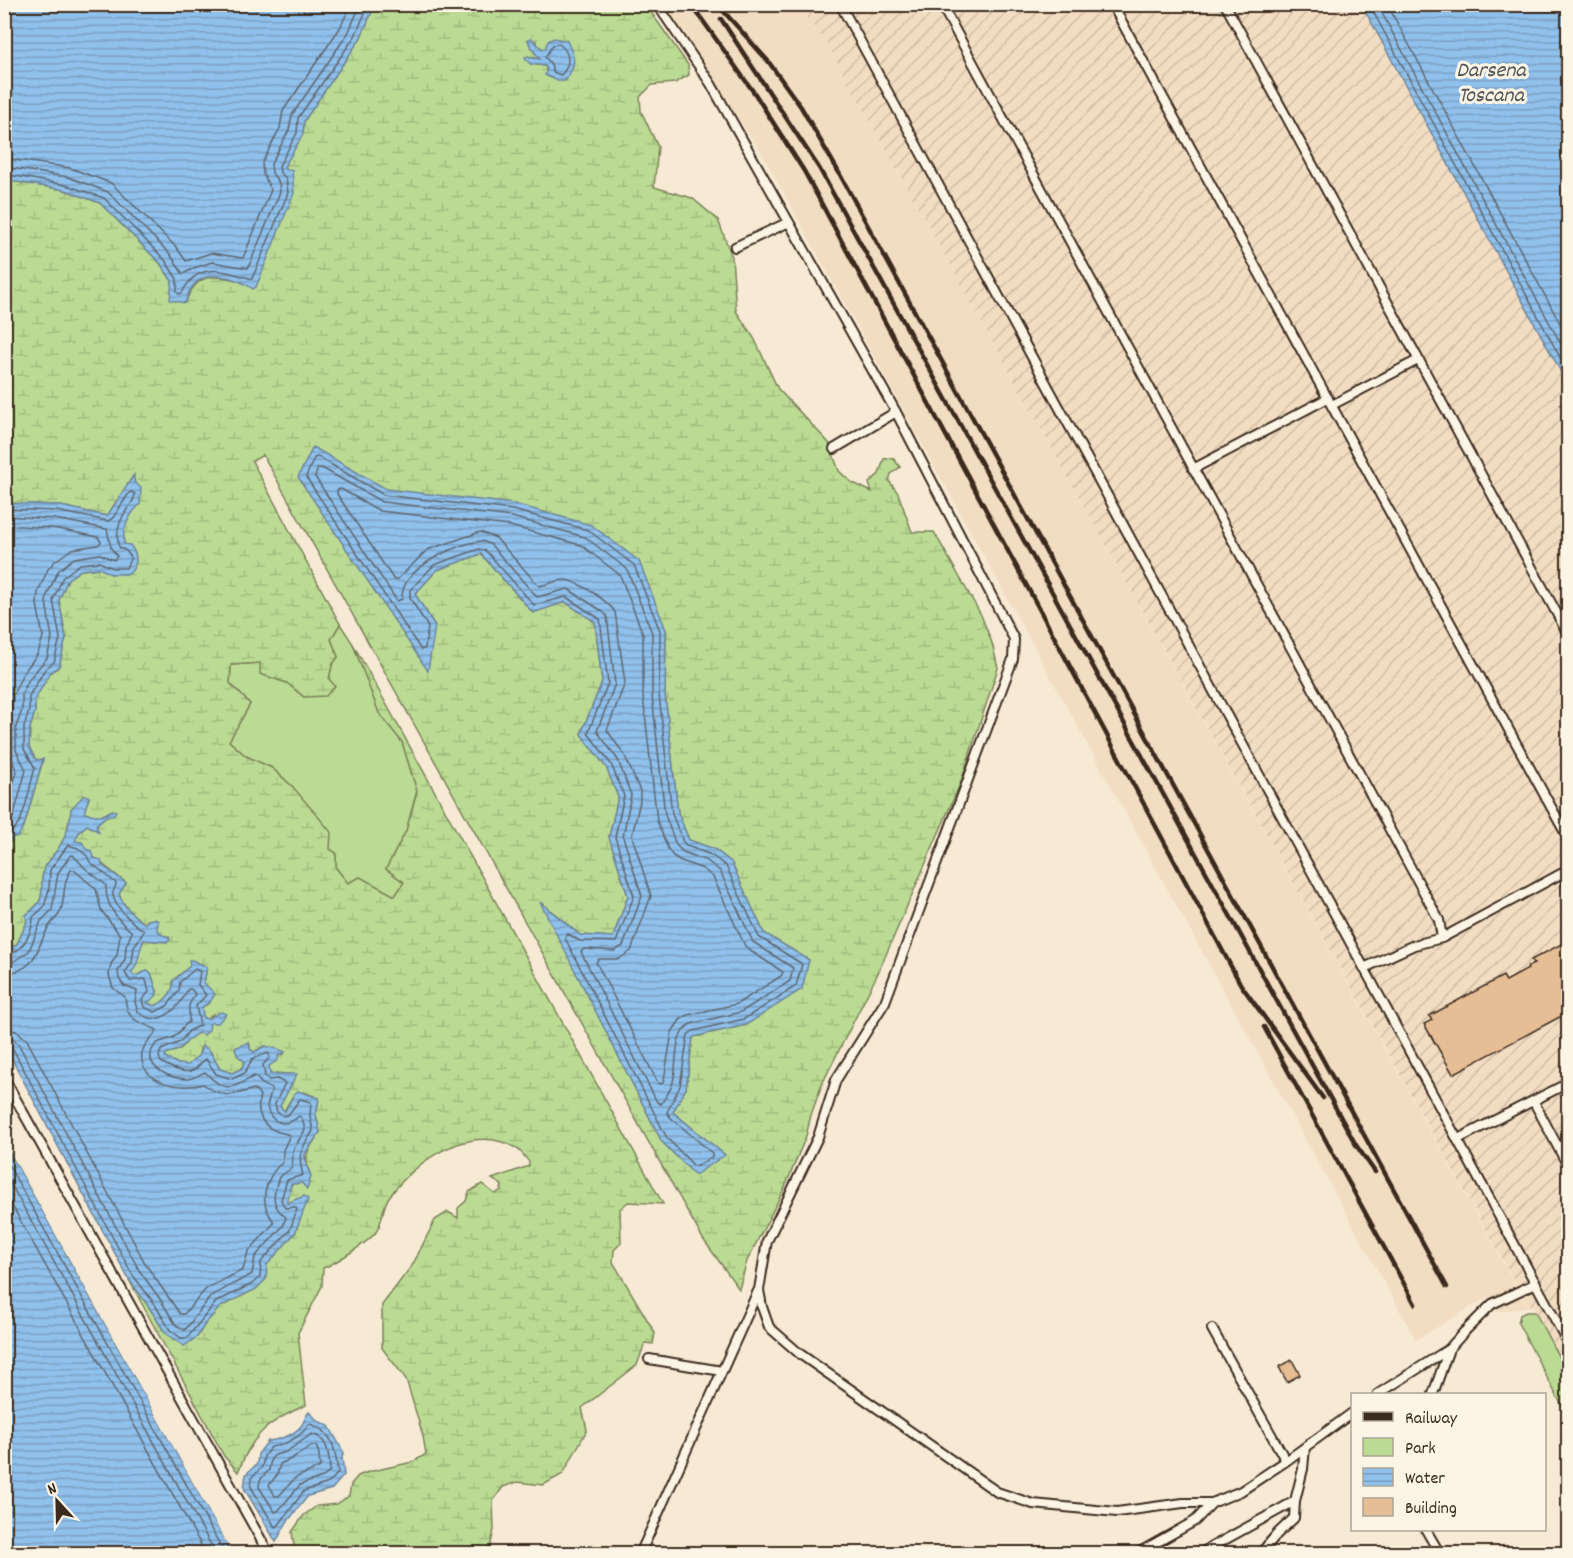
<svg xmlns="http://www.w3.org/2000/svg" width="1573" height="1558" font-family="Dekko,sans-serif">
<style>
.built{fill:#f2ddc2}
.industrial{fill:url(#industrial-furrows)}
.green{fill:#bbdb94;stroke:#7b8259;stroke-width:1.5}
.wetland{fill:url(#wetland-marsh);stroke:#7b8259;stroke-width:1.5;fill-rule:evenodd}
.water{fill:url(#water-rules);stroke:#6e859a;stroke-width:1.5}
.pier{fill:#f7ead5}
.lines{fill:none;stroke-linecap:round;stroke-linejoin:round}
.shore{stroke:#5d6670;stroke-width:1.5}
.building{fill:#e5be96;stroke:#3b2a1e;stroke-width:1.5}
.lane-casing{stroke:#3b2a1e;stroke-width:12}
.lane{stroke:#fcf5e5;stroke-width:8}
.rail{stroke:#3b2a1e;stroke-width:4.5}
.labels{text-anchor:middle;stroke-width:6;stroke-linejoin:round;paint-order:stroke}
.water-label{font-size:22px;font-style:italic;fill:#54575c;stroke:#fcf5e5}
</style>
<defs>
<pattern id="industrial-furrows" width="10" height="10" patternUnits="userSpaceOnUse" patternTransform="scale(1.5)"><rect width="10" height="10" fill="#f2ddc2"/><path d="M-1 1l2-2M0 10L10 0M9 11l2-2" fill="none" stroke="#d0bea6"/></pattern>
<pattern id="wetland-marsh" width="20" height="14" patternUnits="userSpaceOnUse" patternTransform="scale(1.5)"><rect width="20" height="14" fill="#bbdb94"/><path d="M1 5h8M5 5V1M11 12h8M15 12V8" fill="none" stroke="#a2bc7f"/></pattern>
<pattern id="water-rules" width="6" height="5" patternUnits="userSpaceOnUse" patternTransform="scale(1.5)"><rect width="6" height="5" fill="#90c1ec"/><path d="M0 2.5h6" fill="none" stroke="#779dbf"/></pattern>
</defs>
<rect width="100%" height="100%" fill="#f7ead5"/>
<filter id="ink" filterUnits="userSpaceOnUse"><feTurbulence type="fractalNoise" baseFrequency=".0167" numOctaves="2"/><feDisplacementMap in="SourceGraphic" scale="12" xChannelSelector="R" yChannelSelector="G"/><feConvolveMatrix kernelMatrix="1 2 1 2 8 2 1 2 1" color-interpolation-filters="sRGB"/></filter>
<g filter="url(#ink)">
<!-- built -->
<path class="built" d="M659,5H797L827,44L1525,1302L1533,1307L1496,1312L1488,1297L1416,1340L760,150Z"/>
<!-- industrial -->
<path class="industrial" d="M797,5H1362L1568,385V1373L1533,1307L1526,1302L827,44Z"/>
<!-- green -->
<path class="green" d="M340,624L353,644L379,713L402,742L417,791L406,831L386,869L405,883L395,896L360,877L348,883L336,868V853L330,849L293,787L272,768L246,756L229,741L250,704L230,683L231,665L261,663V674L287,683L304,697L329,679L332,665L338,657L331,639Z
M1526,1312H1535L1568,1375V1417L1518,1323L1520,1315Z"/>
<!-- wetland -->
<path class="wetland" d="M375,5H646L688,65L689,75L675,83L652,85L640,97L641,111L658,147L654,187L692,198L718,220L732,257L736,311L754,338L778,389L829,443L839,471L851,482L872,492L869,483L879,474L884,459L893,458L900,467L891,474L889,481L898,493L912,532H934L981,615L992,643L998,668L960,784L878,973L822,1084L811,1115L806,1136L785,1187L747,1261L739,1289L703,1239L263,455L252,461L340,624L331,639L338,657L332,665L329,679L335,686L326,696L304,697L287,683L260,674V663L231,665L230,683L250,704L229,741L246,756L272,768L293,787L331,832L330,849L336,853V868L348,883L360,877L395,896L404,882L386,869L406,831L417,791L402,742L379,713L353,644L663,1204L628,1202L620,1209L621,1243L614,1250L613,1262L655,1333L653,1344L645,1343L637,1365L582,1408L587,1430L563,1474L543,1485L517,1482L503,1487L493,1501L494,1530L490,1548L471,1554L295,1553L292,1532L304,1515L317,1506L337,1504L349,1496L351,1484L358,1476L368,1472L413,1462L426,1454L423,1436L406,1379L382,1348V1305L413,1264L435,1220L448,1212L458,1218V1208L466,1201L469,1192L482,1184L495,1194L501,1190L502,1185L492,1179L529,1166V1162C525,1157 521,1151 516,1148C471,1122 416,1160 389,1197C382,1207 383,1222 376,1232C369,1242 334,1264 323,1268L322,1286L298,1333L306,1405C268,1422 253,1433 238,1472L224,1456L128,1278L149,1307L166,1334L197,1337L205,1324L220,1307L256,1289L266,1279V1265L295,1233L301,1216L304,1196L287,1204L291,1184L302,1183L307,1189L311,1176C302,1154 308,1151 320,1132L316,1115L319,1098L304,1092L294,1094L284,1111L280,1106L296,1075L276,1073L270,1074L269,1066L278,1056L284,1054L265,1046L254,1052L250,1049V1044L242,1059L245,1062C242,1069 238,1071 232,1073L220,1069L210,1051L200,1049L199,1055L188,1066L178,1064L164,1057L167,1053C186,1051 182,1043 194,1035C203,1028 209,1026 213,1014L207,1019L203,1018L202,1007L210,1002L204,983L206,972L190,966L176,978L174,988L163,1003L155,1006L146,1002L157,992L151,973L147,971L135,976L131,973C137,962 138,951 144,940L167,942L169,937L162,935L157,929L158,921L154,919L148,920L145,924C135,917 123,906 119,894L126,883L74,841L79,832L87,825H96L113,810L101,816L83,813L89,798L71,809C70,826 65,840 55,853C52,858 46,864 44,869C37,892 51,896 26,915L27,922L17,944L5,952V853L12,837L25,823L43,760H36L29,747L30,728L35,712V699L50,673L59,666L66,638L59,600L68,579L81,570L100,568L111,574L124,544L122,534L132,511L140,504L133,476L107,516L56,505L5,503V180L65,190L100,203L160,263L172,281L171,300L185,303C198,271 212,275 241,281L286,170L284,167L303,134L304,121L360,39ZM528,40L536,41L539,47L545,49L548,77L545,66L531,64L528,56L540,59L532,49ZM313,448L386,489L666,630L665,694L678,813L689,840L714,849L731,862L764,933L809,960L746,1025L693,1037L686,1088L673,1112L725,1155L662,1142L542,903L580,935L613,937L628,896L609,837L618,797L606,767L581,734L602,682L595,622L565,602L533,613L481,554L437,570L415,594L435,626Z"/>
<!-- water -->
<path class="water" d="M4,5H375L360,39L304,121L303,134L284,167L286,170H292L294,193L256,287L253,289C236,277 204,267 191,289C188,293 187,298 185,303L170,300L172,281L160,263L100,203L65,190L5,180Z
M1362,5H1568V385Z
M531,38L542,49H545L548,41L554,38L567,41C576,59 577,64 565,81H558L545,75L547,69L545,66L531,64L526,60L525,57L540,59L532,49L528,40Z
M313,447L386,489L514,504L591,525L639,561L666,630L665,694L678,813L689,840L714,849L731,862L764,933L809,960L802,989L746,1025L693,1037L686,1088L673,1112L725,1155L695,1175L662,1142L540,902L580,935L613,937L628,896L609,837L618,797L606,767L581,734L602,682L595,622L565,602L533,613L481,554L437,570L415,594L435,626L428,671L298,477Z
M134,475V482L141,488L140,504C129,515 122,529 124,544L130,545C138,556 139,563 129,574H111L99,568L81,570L68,579L59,600L66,638L59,666L50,673L35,699V712L30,728L29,747L36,760L43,759L25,823L18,837H12L5,853V503L56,505L107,516Z
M84,795L89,797L84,813L101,816L113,810L116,811L113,816H106L96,825L99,832L87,825L79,832L75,841L82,842L86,849L92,851L94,858L101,860L102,865L126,883L119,894C123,906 135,917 145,924L148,920L154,919L158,921L157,929L162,935L169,937L170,940L167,942L144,940C137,953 141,962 131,973L135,976L147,971L151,973L157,992L156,996L147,1003L155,1006C165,1001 174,992 173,981L190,966L189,960H192L207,967L204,983L215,994L210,1002L202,1007L203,1018L207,1019L221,1012L226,1014L218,1023H210L209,1030L204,1035L199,1033C185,1038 185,1051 167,1053L165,1057L178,1064L188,1065L199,1055L202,1046C212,1049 214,1060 220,1069L232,1073L241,1069L245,1062L237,1055L235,1048L249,1042L250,1049L254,1052L265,1046C272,1048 278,1048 285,1052L278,1056V1060L269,1066L270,1074H297L280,1106L281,1108L285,1111L294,1094L298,1091L319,1098L316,1115L320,1132L305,1154L306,1164L311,1176L307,1189L302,1183L291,1184L287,1203L304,1196L308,1199L295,1233L267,1265L266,1279L256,1289L220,1307L205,1324L197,1337L184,1346L166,1334L149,1307L128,1278L5,1046V952L17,944L27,922L26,915C51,896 37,892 44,869C46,864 52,858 55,853C65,840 70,826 71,809Z
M5,1144L232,1553H5Z
M309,1412L318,1421L329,1426L344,1453L342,1457L344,1475L332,1489L308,1496L287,1522L276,1542L244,1488L246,1474L257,1464L258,1454L268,1441C279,1440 294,1435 301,1426C305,1421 304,1417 309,1412Z"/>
<!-- pier -->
<path class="pier" d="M4,1141L7,1143L235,1554L232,1553Z"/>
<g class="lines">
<!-- shore -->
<path class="shore" d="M1369,4L1568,372
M1377,4L1568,357
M1387,4L1568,338
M559,44C570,52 571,65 561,75L553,72L551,64L545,57L553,45Z
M4,158L70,168L111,183L176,247L186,261L211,253L243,258L271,190L263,174L262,163L280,128L283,111L340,28L351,4
M4,167L68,177L108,192L170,254L183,274L194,268L212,262L248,268L280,192L279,183L272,173L271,164L289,130L292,115L348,33L361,4
M4,174L66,185L104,198L165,260L177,279V292L179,294L182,293C198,260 225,271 252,279L288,193L286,178L280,173L279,166L297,133L298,118L355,36L369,4
M318,457L384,495L513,510L588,530L634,565L660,631L659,695L672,814L683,842L687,846L711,855L726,866L759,937L802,964L796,986L744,1019L693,1031L688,1035L680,1086L667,1112L670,1117L712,1153V1157L697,1166H694L667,1138L565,938L568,934L580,941L616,942L634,896L615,837L624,796L611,764L588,733L608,683L600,619L566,597L534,605L486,551L479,549L434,565L410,590V598L428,627L425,648L421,650L306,477L314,458Z
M318,468H322L382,502L512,517L585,537L627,569L652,633V695L665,815L676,845L683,852L707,861L720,871L753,942L793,968L790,981L741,1012L691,1024C672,1033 678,1065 673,1082C671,1089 666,1097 661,1104L657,1102L581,952L584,949L614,951L623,946L642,896L623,837L631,795L618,760L597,731L615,684L607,616L602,611L568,589L537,597L491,545L482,541C456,543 400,569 402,599L397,601L315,477Z
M341,489L380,511L510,526L581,545L620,575L643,634V696L657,821L668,849L673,856L681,861L703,869L713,877L745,946L752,952L783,972L781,976L737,1004L688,1015L680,1020L672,1032L664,1080L662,1084L658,1083L596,962L599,959H619L631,951L651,896L632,836L640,801V791L625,756L607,730L625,683L615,612C608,601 576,579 563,580C555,581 547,585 539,586L496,538L480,532L427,550L398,579L394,580L337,494V490Z
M4,509L56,511L108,521L113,518L129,493L132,492L135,494C134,502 132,502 128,508C120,519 115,533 119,547L126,551L131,557L126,568H113L99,562L80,564L63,577L53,600L60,638L54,662L45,669L29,696V711L24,727V749L35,768C30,785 27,805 20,821C16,830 9,831 4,839
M4,516L55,519L107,529L111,548L117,556L114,560L100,554L74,558L58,571L47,595L46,602L52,638L47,658L29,679L22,694V710L16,727V750L26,770L13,818L9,824L4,826
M4,525L53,528L98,537L101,542L98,545L72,549L55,561L48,569L38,592L37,604L43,637L38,653L22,675L13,695L12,709L7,727V748L17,772L4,814
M4,956C21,954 33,933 33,917L44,907L49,889L50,870L68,845L78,848L87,856L90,862L116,883C116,887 114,889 113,892C111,905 135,925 144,931L134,947L132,962L125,973L130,981L144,979L146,980L149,992L142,1000L144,1007L155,1012L167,1006L179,991L180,982L195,969L200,971L198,985L206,995L196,1006L200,1025L189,1031L180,1042L161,1050L159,1057L161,1062C170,1067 185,1076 195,1069C199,1066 202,1061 206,1059L216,1074L232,1079L245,1073L252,1059L268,1053L270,1057L263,1065L265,1076L269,1080L277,1079L285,1083L275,1104L277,1112L283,1116L288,1115L300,1099L311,1102L310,1116L313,1131C301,1150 297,1153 303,1175L287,1180L281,1200L285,1208L295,1207L297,1209L290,1230L261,1262L260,1277L252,1284L216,1302L187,1338H181L170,1330L154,1303L132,1274L13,1049L4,1045
M4,964L13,962L29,951L41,921L52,910L58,873L70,856L73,855L85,868L106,885C105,904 117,920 132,932L126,946L125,959L118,971L119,979L124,986L137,991L135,1002L138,1012C159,1029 179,1009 188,989H191L195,994L189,1005V1022C182,1026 179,1035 172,1038C164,1042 156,1040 152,1050C144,1069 173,1079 187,1079C194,1079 200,1074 205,1072C226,1095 233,1087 255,1076L262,1084L272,1089L267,1106C270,1124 286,1128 299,1116L302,1118L305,1130L293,1150L292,1168L279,1177C273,1194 270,1206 286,1217L283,1226L255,1257L252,1274L211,1296L185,1330L176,1325L160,1299L139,1270L19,1045L13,1039L4,1038
M4,973C39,972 36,945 50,925C54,919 59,917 61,910C65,897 63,880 71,870H74L96,889L101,910L120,935L117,955L111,964L109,975L113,988L125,997C127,1023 139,1021 157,1030C153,1038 144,1042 142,1053C138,1083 182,1091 203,1084C224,1099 231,1096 254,1089L260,1095C256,1110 260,1125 276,1131C280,1133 285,1133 290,1135L283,1150V1162C270,1172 260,1193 267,1210C269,1215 272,1218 274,1223L248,1252L243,1270L207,1288L184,1314H180L146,1265L27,1040L17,1031L4,1029
M4,1157L225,1554
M4,1172L216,1554
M4,1191L206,1554
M309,1424C333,1429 336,1452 338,1473L329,1483L304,1491L278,1526L275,1527L251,1487L252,1477L262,1467L264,1456L271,1447C284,1445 302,1437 309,1424Z
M312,1434C329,1438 329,1457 330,1471L325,1476L300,1485L278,1511L275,1512L259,1487L260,1480L269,1470L271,1459L275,1455L286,1452Z
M312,1446H316L319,1454L320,1467L295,1478L279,1496H275L269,1485L277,1475L280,1464L291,1459Z"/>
</g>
<!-- building -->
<path class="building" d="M1569,940V1012L1453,1074L1424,1024L1432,1020L1429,1016L1503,976L1506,981L1528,969L1527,967L1534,964L1531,960Z
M1292,1360L1300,1375L1287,1382L1279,1367Z"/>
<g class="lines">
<defs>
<path id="lane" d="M657,4L711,84L896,412L1014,639L1013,659L885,1002L836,1080L818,1137L767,1241L759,1290L762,1307L769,1327L800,1354L997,1492L1033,1504L1117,1512L1183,1503H1212L1241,1491L1286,1461L1352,1413
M840,4L1568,1343
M941,4L1439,920L1442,938
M1112,4L1568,838
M1225,4L1568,634
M735,247L789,222
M1332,405L1418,360
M834,449L896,412
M1193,469L1328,398
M1562,873L1568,885
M1364,968L1414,945L1442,938L1568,870
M4,1078L269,1554
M1534,1102L1568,1166
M1458,1139L1568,1083
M1212,1329L1286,1461
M649,1359L722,1371
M1378,1394L1449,1349
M1433,1394L1449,1349L1464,1332L1492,1304L1536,1283
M1426,1530L1440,1554
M640,1554L758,1291
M1136,1554L1195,1521L1212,1503
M1199,1554L1295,1501L1303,1469L1305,1447
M1260,1554L1278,1533L1294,1518L1295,1501"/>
</defs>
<!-- lane casing -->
<use href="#lane" class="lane-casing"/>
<!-- lane -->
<use href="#lane" class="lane"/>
<!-- rail -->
<path class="rail" d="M691,4L755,94L804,171L1241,985L1323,1098
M717,4L768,61L801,107L838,171L1447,1287
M721,19L819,168L1356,1145L1375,1172
M1264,1027L1415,1304"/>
</g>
</g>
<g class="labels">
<!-- water labels -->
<g class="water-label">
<text x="1491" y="76">Darsena<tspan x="1491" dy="25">Toscana</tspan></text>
</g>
</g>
<!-- margin -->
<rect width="1573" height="1558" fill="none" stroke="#fcf5e5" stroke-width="24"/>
<rect x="12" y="12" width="1549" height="1534" fill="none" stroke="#3b2a1e" stroke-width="2" filter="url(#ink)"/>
<!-- legend -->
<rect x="1351" y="1393" width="195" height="138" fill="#fcf5e5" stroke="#afa495" stroke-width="1.5"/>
<rect x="1363" y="1412" width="30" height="9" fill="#3b2a1e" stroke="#afa495" stroke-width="1.5"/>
<text x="1405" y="1423" font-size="18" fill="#3b2a1e">Railway</text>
<rect x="1363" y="1438" width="30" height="18" fill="#bbdb94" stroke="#afa495" stroke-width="1.5"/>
<text x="1405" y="1453" font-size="18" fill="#3b2a1e">Park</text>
<rect x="1363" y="1468" width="30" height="18" fill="url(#water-rules)" stroke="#afa495" stroke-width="1.5"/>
<text x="1405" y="1483" font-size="18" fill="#3b2a1e">Water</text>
<rect x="1363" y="1498" width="30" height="18" fill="#e5be96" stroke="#afa495" stroke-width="1.5"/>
<text x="1405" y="1513" font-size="18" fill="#3b2a1e">Building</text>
<!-- north arrow -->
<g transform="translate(57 1501) rotate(338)" stroke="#fcf5e5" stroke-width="4.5" paint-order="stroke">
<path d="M0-4.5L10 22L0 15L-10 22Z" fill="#3b2a1e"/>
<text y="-9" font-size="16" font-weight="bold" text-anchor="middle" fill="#3b2a1e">N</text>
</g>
</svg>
